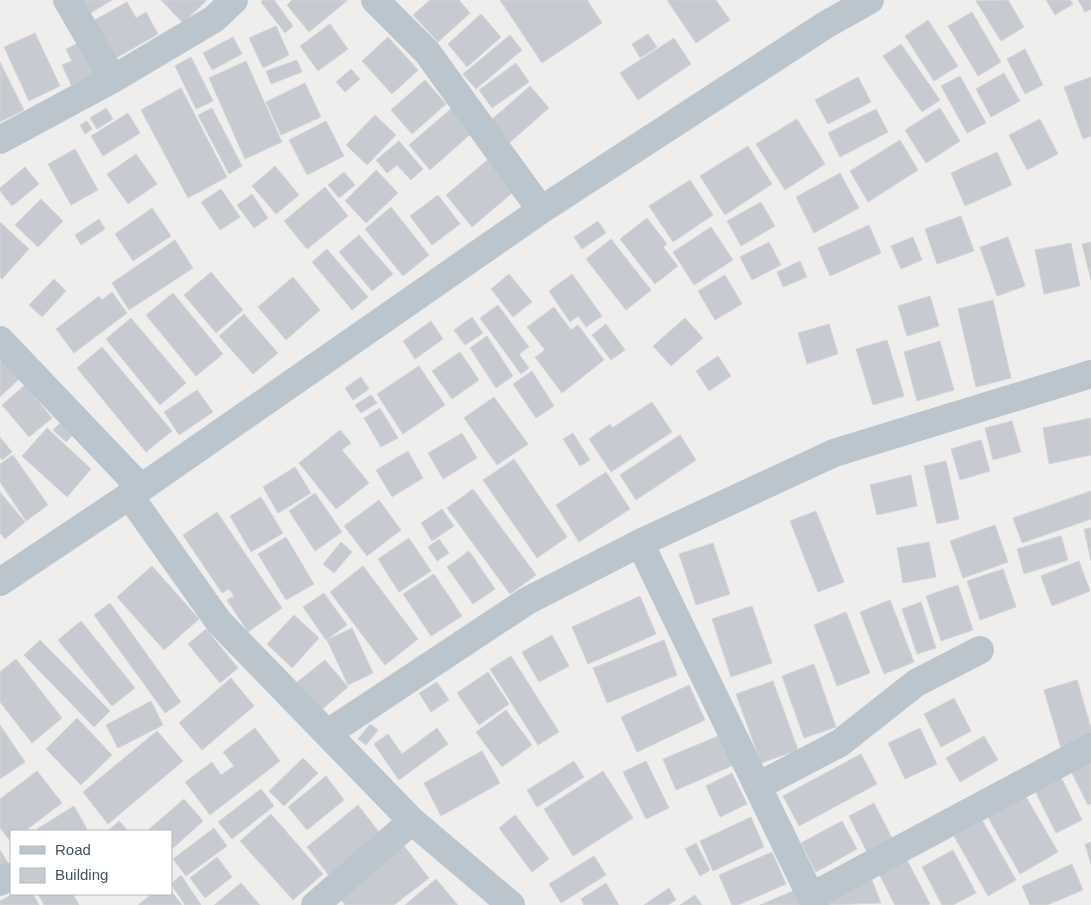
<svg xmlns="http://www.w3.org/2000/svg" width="1091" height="905" font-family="Helvetica,sans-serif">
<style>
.building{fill:#c7cad0;stroke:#d1d4d9}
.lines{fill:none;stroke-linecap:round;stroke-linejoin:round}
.minor{stroke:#bbc5cd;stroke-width:28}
</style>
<rect width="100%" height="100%" fill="#f0eded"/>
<!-- building -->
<path class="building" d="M81,0H112L89,14Z
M161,0H207L183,23Z
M263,0H274L293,26L285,33L261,2Z
M292,0H348L309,32L287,5Z
M430,0H459L470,13L438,42L413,15Z
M500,0H587L602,23L542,63Z
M667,0H716L730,20L696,43Z
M1008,0L1024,27L1001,41L976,1Z
M1046,0H1070L1073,4L1055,15Z
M1078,0H1091V9L1085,12Z
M127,2L136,18L146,12L158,34L114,59L93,21Z
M972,12L1001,62L978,76L948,26Z
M481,14L501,37L467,67L448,44Z
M928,20L958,66L934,81L905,36Z
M330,24L348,49L318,71L300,46Z
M276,26L289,55L263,68L249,38Z
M35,33L60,86L29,101L4,47Z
M648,34L657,47L640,58L632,44Z
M510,35L522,50L476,89L463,74Z
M233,37L242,54L212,70L203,53Z
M388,37L418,70L392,94L362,61Z
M674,38L691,64L638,100L620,73Z
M85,40L102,75L73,89L62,65L72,61L66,49Z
M901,44L940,100L922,112L883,56Z
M1025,49L1043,85L1025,94L1007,59Z
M191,57L213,101L196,109L175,66Z
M297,60L302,72L271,84L266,71Z
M246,61L282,142L245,159L209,78Z
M0,62L24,110L0,122Z
M516,63L529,82L492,108L479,90Z
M351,69L360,79L345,92L336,82Z
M1004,73L1020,101L991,117L976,89Z
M960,76L986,123L967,133L941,86Z
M858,77L871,102L828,124L815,100Z
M1091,77V136L1083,139L1064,87Z
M425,80L446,104L412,134L391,110Z
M305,83L321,117L281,135L266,102Z
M530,86L549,108L509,143L490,121Z
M181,88L227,177L188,198L141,110Z
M453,107L474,131L430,170L409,145Z
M106,108L113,119L97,129L90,118Z
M212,108L242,166L229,174L198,115Z
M940,108L960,141L926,163L905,130Z
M876,109L888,132L840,157L828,133Z
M128,113L140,133L103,156L91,136Z
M375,115L396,135L367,165L346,145Z
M797,119L825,164L785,190L756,144Z
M1040,119L1058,154L1027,170L1009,135Z
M87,121L92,129L85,134L80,125Z
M326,121L344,156L307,175L289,140Z
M900,140L918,170L868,202L850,171Z
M399,141L423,169L411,180L397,165L387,173L376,160Z
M748,146L772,184L725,215L700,176Z
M75,149L98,190L71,205L48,164Z
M997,152L1012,185L965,206L951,173Z
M136,154L157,184L128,204L107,174Z
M491,157L518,188L472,227L446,195Z
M275,166L299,195L276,214L252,186Z
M25,167L39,184L12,206L0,191V188Z
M376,170L398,193L366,223L345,201Z
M344,172L355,185L339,198L328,185Z
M840,173L859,208L814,233L796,197Z
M690,180L713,215L673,242L649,206Z
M325,187L348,216L307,249L284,221Z
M221,189L240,217L220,230L201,202Z
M252,194L268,218L254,228L237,205Z
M438,195L460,224L432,245L410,216Z
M41,199L63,221L38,247L15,225Z
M761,202L775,226L741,246L727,221Z
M391,207L429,255L403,276L365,229Z
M152,208L171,236L133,261L115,234Z
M961,216L974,251L937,264L925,229Z
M647,218L667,244L663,247L678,266L655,284L620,239Z
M99,219L105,229L81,245L75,235Z
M598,221L606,233L582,249L574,237Z
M0,222L29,249L2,279L0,277Z
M869,225L881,253L830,276L818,248Z
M711,227L733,260L694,285L673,252Z
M359,235L393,274L372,291L339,252Z
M913,237L922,260L901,269L891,246Z
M1008,237L1025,286L997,296L980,247Z
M611,239L651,290L626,310L586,259Z
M175,240L193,268L129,310L112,283Z
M769,242L781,265L752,280L740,257Z
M1091,242V280L1082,244Z
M1071,243L1080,286L1044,294L1035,250Z
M327,249L368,297L352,310L312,262Z
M800,261L807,277L783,287L777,272Z
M211,272L243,310L216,333L184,295Z
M509,274L532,302L513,317L491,289Z
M572,274L602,316L586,327L578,316L570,322L549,291Z
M725,275L742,304L715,320L698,291Z
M293,277L320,310L286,340L258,307Z
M54,279L66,291L42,317L29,305Z
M112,292L127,313L74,353L56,329L99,296L102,300Z
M173,293L223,354L196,376L146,315Z
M930,296L939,326L907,336L898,306Z
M993,300L1011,378L976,387L958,309Z
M498,305L529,347L519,354L529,368L521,374L480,318Z
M554,307L571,330L578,325L604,360L562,393L535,357L545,350L527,327Z
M244,314L278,353L253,374L219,336Z
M472,317L483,333L465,345L454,330Z
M131,318L186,383L160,405L106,339Z
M685,318L703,338L671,366L653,346Z
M431,321L443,339L415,359L403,341Z
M606,324L625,350L611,360L592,335Z
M829,324L838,354L807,364L798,333Z
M487,336L513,376L496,388L470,348Z
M887,340L904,396L873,405L856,349Z
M940,341L954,390L917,401L904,352Z
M102,347L172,431L146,452L77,368Z
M460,352L479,380L452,399L432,371Z
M718,356L731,376L709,391L696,371Z
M2,360L20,378L0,397V362Z
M419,366L445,405L403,434L377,394Z
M532,371L554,406L536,418L513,384Z
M361,377L369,389L353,400L345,388Z
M25,385L52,418L29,437L2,405Z
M197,390L213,412L179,435L164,412Z
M371,395L377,403L361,413L355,405Z
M494,397L528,444L497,465L464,418Z
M652,402L672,432L611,472L589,439L610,424L612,428Z
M380,408L398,438L381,447L364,418Z
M1091,418V455L1049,464L1043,428Z
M62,421L74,434L66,442L53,430Z
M1012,421L1021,452L993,460L985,428Z
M47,428L91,469L67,497L22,456Z
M340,430L351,443L342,450L369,483L336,509L299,463Z
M462,433L477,458L443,479L428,453Z
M573,433L590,460L580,466L563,439Z
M680,435L696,460L636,500L620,475Z
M0,437L12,452L2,460L0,457Z
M981,440L990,471L960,480L951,449Z
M408,451L423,478L392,497L376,470Z
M13,455L48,505L26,521L0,482V464Z
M514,459L567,537L537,558L483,480Z
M946,461L959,519L937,524L924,466Z
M295,467L311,493L278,513L263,487Z
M606,472L630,509L579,542L556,505Z
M911,475L917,506L877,515L870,485Z
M473,489L536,575L510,594L447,508Z
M1091,491V519L1022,543L1013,518Z
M0,492L25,522L5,539L0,533Z
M315,493L342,532L315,551L289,511Z
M261,497L283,533L251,552L230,516Z
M379,500L401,530L367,556L344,526Z
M442,509L454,526L432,541L421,523Z
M816,511L844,582L818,592L790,521Z
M217,512L282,608L248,632L227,600L234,596L229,589L222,593L183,535Z
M995,525L1008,562L963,578L950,541Z
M1091,528V561L1084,529Z
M1061,536L1068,560L1024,574L1017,549Z
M286,537L314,584L286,600L258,554Z
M409,538L431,571L399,592L378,559Z
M439,539L449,553L437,561L428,547Z
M341,542L352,552L334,573L323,564Z
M929,542L936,577L903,583L897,548Z
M713,543L730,594L696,605L679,554Z
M469,551L495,589L473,604L447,567Z
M1079,561L1090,591L1052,606L1041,576Z
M152,566L199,619L164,650L117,597Z
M363,566L418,639L385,665L330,592Z
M1003,569L1016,607L980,620L967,581Z
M434,574L462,616L431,636L403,594Z
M958,585L973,630L941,641L926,596Z
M324,593L347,625L326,640L303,607Z
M640,596L656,634L588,664L572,627Z
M890,600L914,662L884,674L860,612Z
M921,602L936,648L917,654L902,609Z
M110,603L181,702L165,713L94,615Z
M752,606L772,663L731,677L712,619Z
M846,612L870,673L837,686L814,625Z
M294,615L319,638L292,668L267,644Z
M81,621L135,688L112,706L58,640Z
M352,628L373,673L348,685L327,640Z
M206,629L238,668L220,683L188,644Z
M552,635L569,666L539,682L522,652Z
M40,640L110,711L94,727L24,655Z
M664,640L677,675L607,703L593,668Z
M511,656L559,732L538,745L490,669Z
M16,659L62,718L32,743L0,702V672Z
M325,660L348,687L320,711L296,683Z
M814,664L836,727L804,738L782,676Z
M488,672L509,704L479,725L457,693Z
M231,678L254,706L202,750L179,723Z
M1077,680L1091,728V739L1061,748L1044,690Z
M773,681L798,750L761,763L736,694Z
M437,682L449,700L431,712L419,693Z
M689,685L705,720L637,752L621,717Z
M954,698L971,731L941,747L924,714Z
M151,701L163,725L118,748L106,725Z
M506,710L532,745L502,767L476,732Z
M77,718L112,755L81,785L46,749Z
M370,724L378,730L366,745L358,739Z
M0,725L25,762L0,779Z
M255,728L280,761L210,815L185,782L212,762L221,775L234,766L223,752Z
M437,728L448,744L399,780L374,744L388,734L402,754Z
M920,728L937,764L905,779L888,743Z
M157,731L183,761L108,824L83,792Z
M723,734L736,764L676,790L663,759Z
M984,736L998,760L960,782L946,758Z
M482,751L500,783L441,816L424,783Z
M861,754L877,784L799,826L783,796Z
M1091,755V803L1088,805L1069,767Z
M303,758L318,773L284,806L269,791Z
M574,761L584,777L537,807L527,790Z
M646,761L669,808L646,819L623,772Z
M37,771L62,803L25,831H11V842L0,828V799Z
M603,771L633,818L573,856L544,809Z
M1058,771L1082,820L1056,833L1032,785Z
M732,773L747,804L720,817L706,786Z
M326,776L344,800L307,830L288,807Z
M261,789L274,806L232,839L218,822Z
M1022,790L1058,852L1020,874L985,812Z
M184,799L203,821L171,850V831H147Z
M874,803L893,840L867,852L849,816Z
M358,805L382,836L331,878L307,847Z
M74,806L88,831H38L37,829Z
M271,814L323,874L293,900L240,841Z
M515,815L549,859L532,872L499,828Z
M751,817L764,847L713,871L700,841Z
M982,820L1016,880L988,896L954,836Z
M119,821L128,831H110L109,830Z
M842,821L857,849L816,872L801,843Z
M214,828L227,846L186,876L173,859Z
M1091,842V864L1085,844Z
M696,843L710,870L700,876L685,849Z
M404,846L429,878L394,905H345L339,897Z
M0,850L8,863L0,868Z
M953,850L976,893L953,905H942L922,867Z
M772,852L786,884L738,905H732L719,875Z
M594,856L606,875L561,903L549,884Z
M217,857L232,877L205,898L190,878Z
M907,860L930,904L927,905H895L879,874Z
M1072,864L1083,890L1047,905H1030L1022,886Z
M181,875L201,905H185L171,884Z
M436,879L458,905H405Z
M872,880L881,903L825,905L823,901Z
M241,883L260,905H214Z
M606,883L619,905H584L581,899Z
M669,888L676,900L668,905H644Z
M795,890L801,905H760Z
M171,891L182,905H138L152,894H171Z
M13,894H33L39,905H0V901Z
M38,894H73L79,905H44Z
M695,895L702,905H680Z"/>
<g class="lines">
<!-- minor -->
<path class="minor" d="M67,0L113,79
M375,0L427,52L541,210
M0,140L113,79L214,19L234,0
M0,340L141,488
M129,495L219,622L412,821L511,905
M640,543L815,905
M0,582L141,488L541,210L827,24L870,0
M328,733L527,601L640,543L834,453L1091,374
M758,786L840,743L916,683L980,650
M0,882L8,877
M812,896L1091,747
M315,905L412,821"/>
</g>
<!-- legend -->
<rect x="10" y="830" width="162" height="65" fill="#ffffff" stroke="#b5b9bd"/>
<rect x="20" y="846" width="25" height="8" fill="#bbc5cd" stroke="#b5b9bd"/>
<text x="55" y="855" font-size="15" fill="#45515b">Road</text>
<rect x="20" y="868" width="25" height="15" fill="#c7cad0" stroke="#b5b9bd"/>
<text x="55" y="880" font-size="15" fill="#45515b">Building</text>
</svg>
